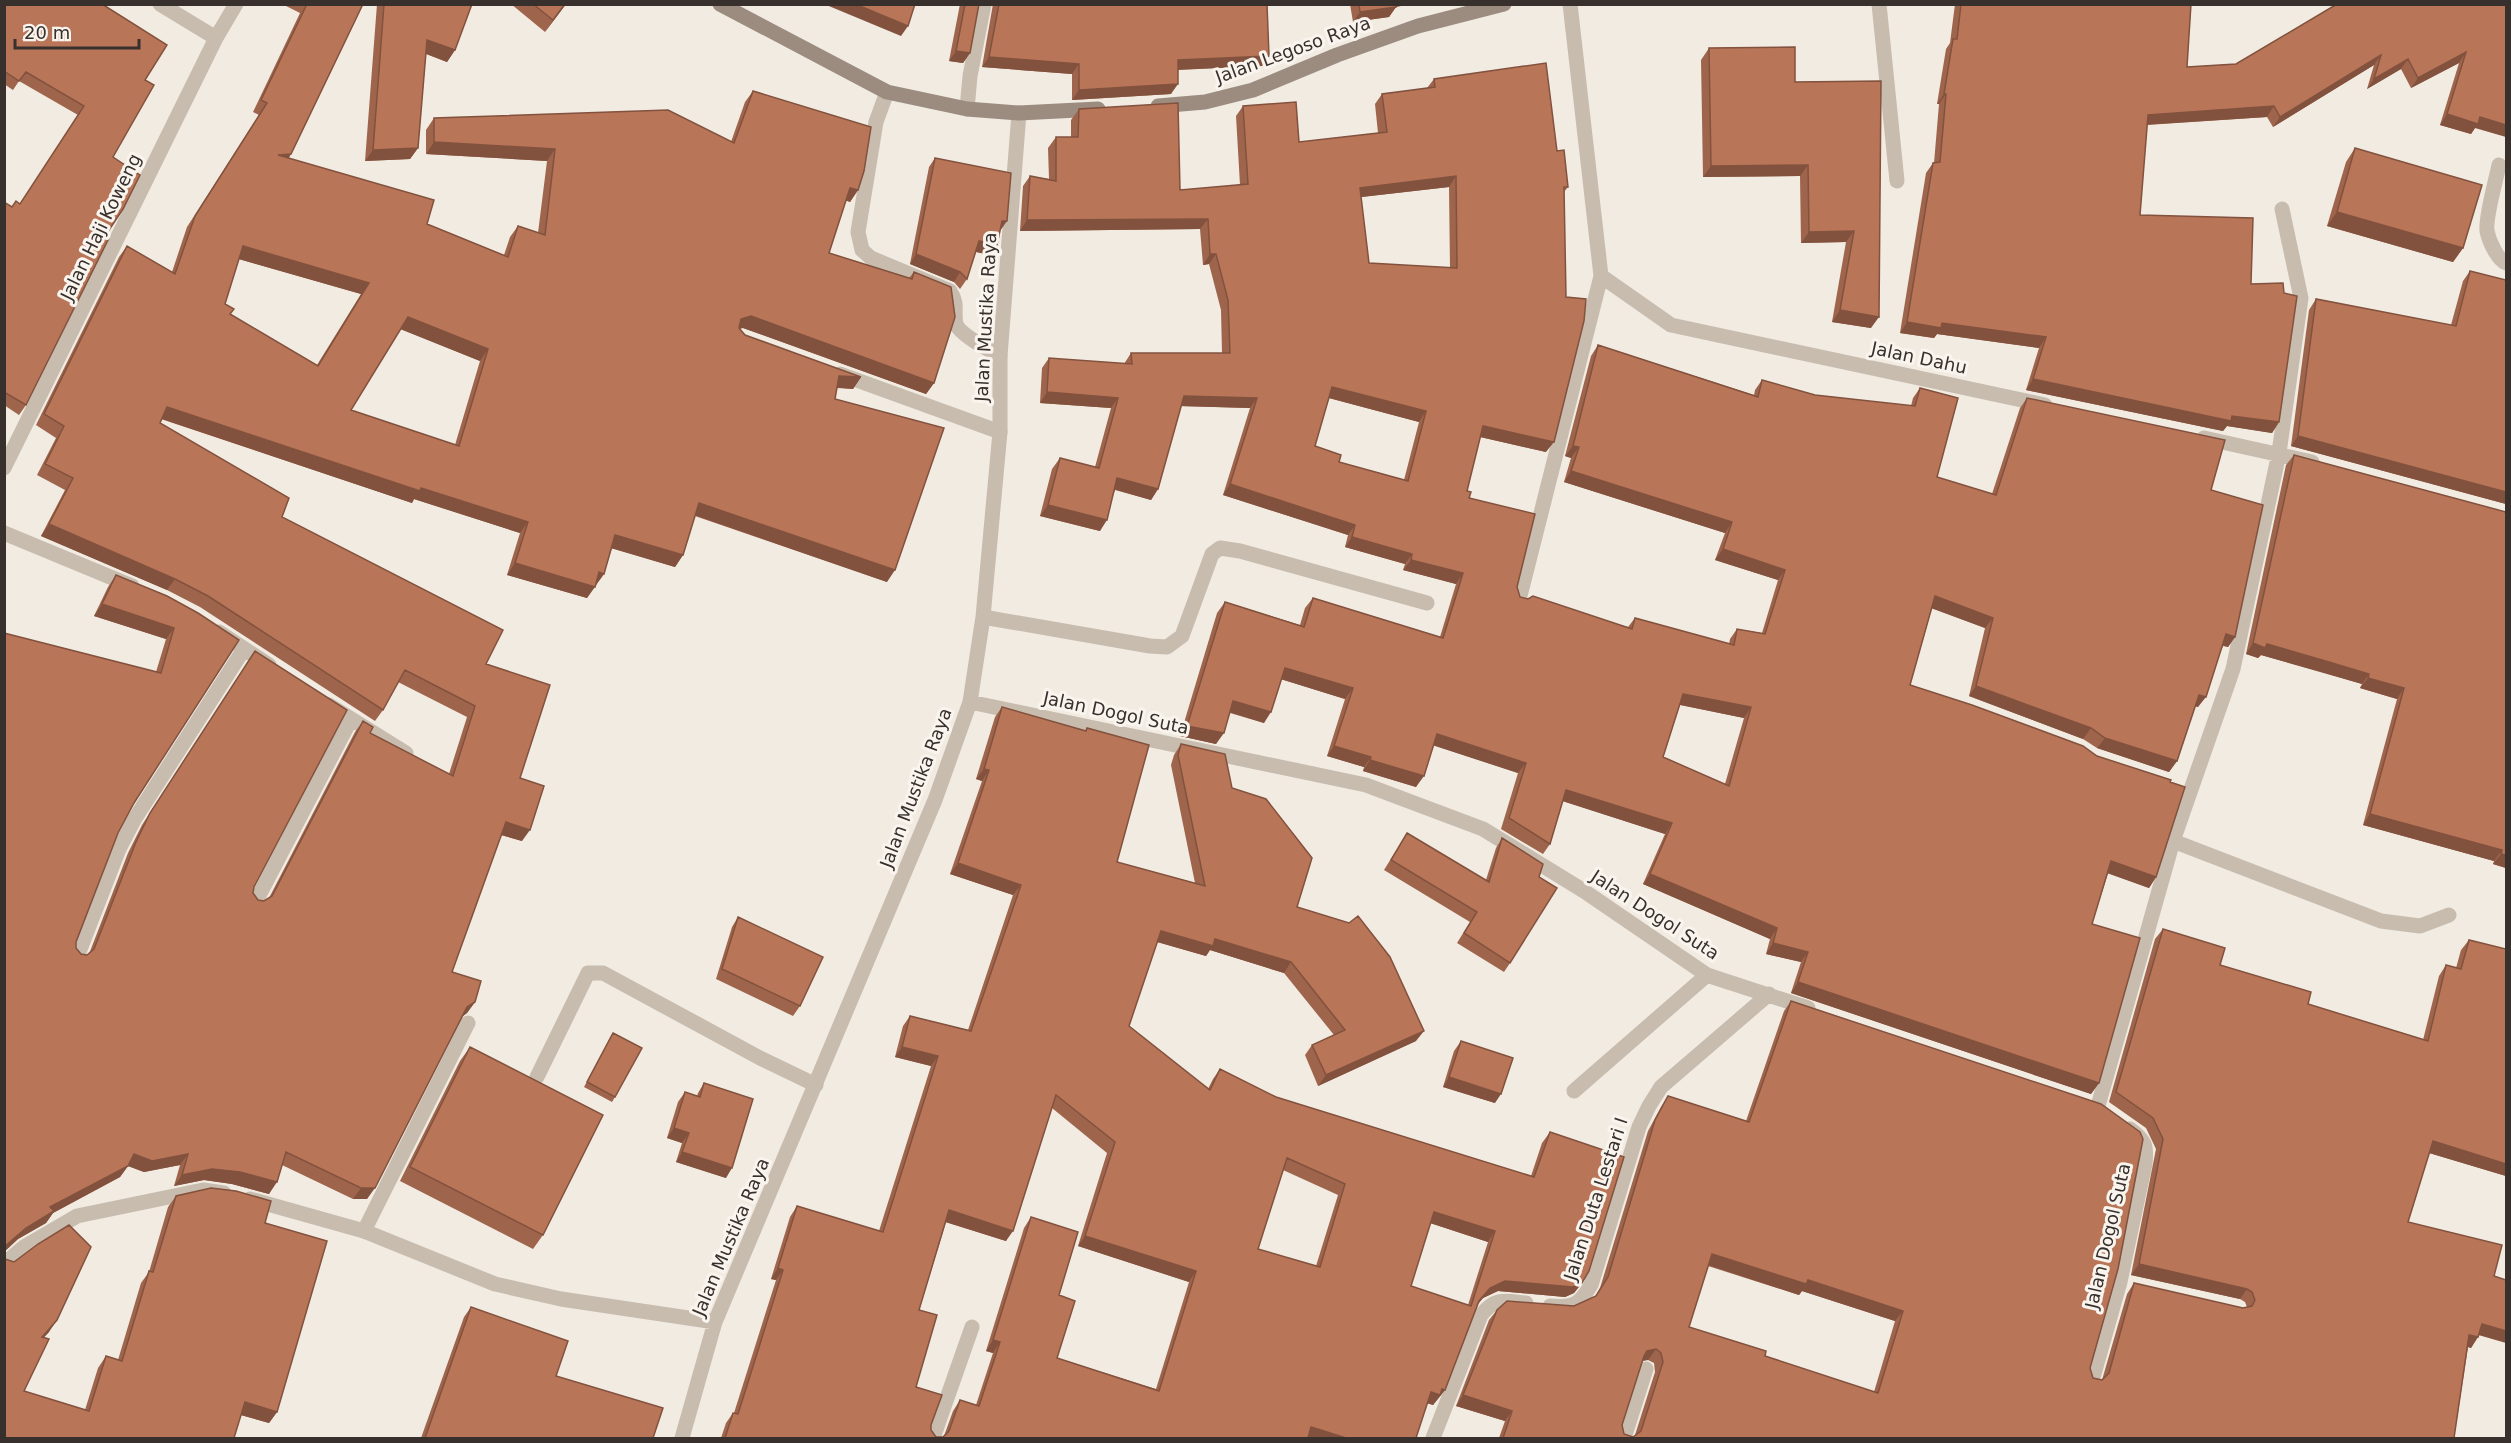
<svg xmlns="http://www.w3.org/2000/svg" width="2511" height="1443" font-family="'DejaVu Sans',sans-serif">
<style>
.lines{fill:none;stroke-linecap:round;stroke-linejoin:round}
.lane{stroke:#c8bcae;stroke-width:15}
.street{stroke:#c8bcae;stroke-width:15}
.secondary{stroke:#9c8c80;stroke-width:15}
.wall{fill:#9f654c;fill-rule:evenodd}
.shaded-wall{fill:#82523e}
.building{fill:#b97558;stroke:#82523e;stroke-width:1.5;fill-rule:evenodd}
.labels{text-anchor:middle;stroke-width:6;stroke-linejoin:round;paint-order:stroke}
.street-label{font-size:18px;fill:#38302c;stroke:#f9f4ee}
</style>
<rect width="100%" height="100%" fill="#f1ebe2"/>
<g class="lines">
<!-- lane -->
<path class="lane" d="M887,92L876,122L858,232L862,250L871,258L950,291C959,305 953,311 956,324C960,335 990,350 1000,356
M840,374L1000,432
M537,1077L588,973H603L760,1058L816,1085
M364,1231L468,1023"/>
<!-- street -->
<path class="street" d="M160,4L216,38
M1570,4L1601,276L1671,325L2045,405
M1879,4L1897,181
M967,109L970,76L984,4
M2499,165C2496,180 2485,218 2487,231C2489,241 2497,259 2506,263
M2204,438L2312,462
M4,468L216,38L236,4
M4,533L132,586
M1519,600L1601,276
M983,617L1150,646L1167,647L1182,636L1212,554L1220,548L1240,551L1427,603
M219,632L269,665
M970,702L1366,785L1483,829L1584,891L1707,975L1808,1008
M329,705L406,753
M2173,841L2381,921L2420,926L2449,915
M255,903L351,719
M77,957L119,849L134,820L244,649
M1574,1091L1707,975
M2098,1106L2173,841L2233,669L2279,453L2301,298L2282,209
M250,1199L364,1231L495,1284L561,1299L715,1322
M4,1264L24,1247L77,1216L203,1190L224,1193
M1550,1306C1574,1308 1579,1305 1591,1285L1639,1127L1649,1106L1661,1087L1769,994
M2092,1381L2120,1282L2145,1164C2147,1145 2145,1140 2130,1129
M682,1438L715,1322L935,800L970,702L983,617L1000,432V356L1019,113
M933,1438L972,1327
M1433,1438L1481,1315C1496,1297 1504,1301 1526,1303
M1624,1438L1646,1369"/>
<!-- secondary -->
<path class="secondary" d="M720,4L887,92L967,109L1019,113L1098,109
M1158,106L1205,102L1253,90L1337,55L1418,26L1504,4"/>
</g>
<!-- wall -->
<path class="wall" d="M4,4L145,80L113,157L105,236L26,405L19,415L4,405V202L12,207L20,204L78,115L19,81L13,90L4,84Z
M282,4H363L289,158L427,224L504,255L510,237L518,226L538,233L547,161L426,154V130L434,118L731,142L745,102L753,91L858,190L850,202L846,200L829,253L909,278L914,272L934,383L926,394L743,328L739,329L745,335L861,377L853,389L837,388L835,399L887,582L695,516L683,555L675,567L612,548L604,574L596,585H595L587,598L507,575L520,533L414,499L412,503L161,419L160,423L282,517L486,664L520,778L522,841L501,835L452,972L475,1002L467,1013L463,1016L367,1199H353L282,1165L269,1194L232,1184L204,1180L174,1186L180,1165L144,1172L128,1166L120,1177L53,1213L46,1223L18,1239L4,1252V633L156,672L166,639L94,616L108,587L116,575L198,613L134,803L118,833L76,942V948L81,954L87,955L89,954L128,853L142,825L255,651L254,887L253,893L258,900L264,901L269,898L355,732L363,721L370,733L449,774L467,717L398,682L383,710L375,721L200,607L167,590L41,536L65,490L37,475L56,438L36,425L119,257L127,246L172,272L187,227L259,115L253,112L300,13ZM239,259L361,294L317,365L230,314L225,304ZM401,329L480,361L455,445L351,410Z
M377,4H472L455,50L447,62L426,54L418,148L410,159L365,161Z
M511,4H566L545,32Z
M960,4H979L970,53L963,63L949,61Z
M993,4H1267L1269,56L1262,66L1178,70L1171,94L1072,100V74L982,67Z
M1350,4H1412L1396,7L1389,17L1353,22Z
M1955,4H2191L2187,67L2236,64L2506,4L2475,128L2471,134L2440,125L2459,63L2411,88L2401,69L2367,89L2374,65L2273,127L2267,117L2147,125L2140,215L2251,284L2279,422L2272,433L2227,426L2223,431L2026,390L2039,348L1937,334L1934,338L1900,333L1926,173L1933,163H1934L1939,104H1937L1946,49L1950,43Z
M1709,48L1795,82L1881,81L1871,328L1832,322L1846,242L1801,243L1800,176L1703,177L1701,60Z
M1434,79L1557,151L1568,187L1564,192L1546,452L1480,437L1467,491L1517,587L1520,597L1628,627L1635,618L1729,644L1730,639L1737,629L1762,633L1778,580L1715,560L1725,533L1564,482L1571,458L1565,456L1591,356L1598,345L1754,395L1755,390L1762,380L1815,395L1911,406L1913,398L1920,388L1937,477L1992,494L2020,408L2027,398L2211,490L2235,637L2228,647L2223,646L2198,707L2195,706L2177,761L2169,772L2097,748L2083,739L1969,696L1985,628L1932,608L1910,685L2156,877L2149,888L2108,873L2092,924L2099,1083L2091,1094L1791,993L1801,962L1766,954L1770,939L1643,884L1665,834L1563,801L1550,844L1543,854L1501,829L1518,773L1433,745L1416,787L1363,771L1364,767L1327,756L1345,699L1281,679L1264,723L1230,713L1216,744L1180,736L1217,613L1225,602L1300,625L1305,608L1313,598L1440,637L1456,584L1403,570L1405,564L1345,547L1348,535L1223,495L1250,408L1181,406L1158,489L1151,500L1115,490L1100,531L1040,516L1052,469L1060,458L1095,467L1111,408L1040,403L1042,368L1049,358L1124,364L1131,353H1222L1221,310L1209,264L1203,265L1200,229L1020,231L1023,186L1030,176L1049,179L1048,148L1056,137H1071V120L1079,109L1180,190L1240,185L1236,116L1243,106L1299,142L1378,133L1375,104L1382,94L1427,88ZM1449,187L1450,268L1369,263L1361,197ZM1329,398L1419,422L1404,480L1339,462L1315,446ZM1680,705L1744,718L1725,784L1663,757Z
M2355,148L2463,248L2453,262L2327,226L2346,162Z
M935,158L1000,231L997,245L990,255L976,252L967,279L960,289L954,282L910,264L929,167Z
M2470,271L2506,280V504L2291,446L2309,310L2316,299L2451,325L2463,281Z
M2294,455L2506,512V868L2493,864L2494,861L2363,825L2397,699L2360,688L2362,684L2322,672L2261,655L2258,658L2246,654L2286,465Z
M1002,707L1085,731L1087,728L1117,862L1195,883L1171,765L1174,755L1181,744L1232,788L1297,907L1416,1041L1318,1086L1305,1055L1312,1045L1334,1035L1284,973L1210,950L1206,956L1157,942L1129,1026L1208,1089L1213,1079L1220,1069L1276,1097L1531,1176L1542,1143L1550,1132L1582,1283L1574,1293L1565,1297L1498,1291L1483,1298L1478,1304L1445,1390L1433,1405L1427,1403L1416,1438H721L726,1423L733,1413H734L776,1280L771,1279L790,1217L797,1206L879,1231L931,1066L895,1057L903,1026L910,1016L968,1030L1013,895L950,874L982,781L976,779L995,717ZM1052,1108L1107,1153L1078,1246L1189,1282L1156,1389L1057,1358L1059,1295L1031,1217L1024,1228L986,1351L993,1353L976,1405L960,1400L953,1411L944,1436L943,1437H936L931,1430V1425L916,1387L919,1310L946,1222L1006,1241ZM1283,1170L1338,1195L1316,1266L1258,1249ZM1430,1223L1488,1242L1468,1305L1411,1286Z
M1407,833L1486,880L1496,848L1502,838L1539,877L1510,963L1504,972L1457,943L1470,922L1384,870Z
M738,917L800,1006L793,1016L716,979L732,927Z
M2163,929L2220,965L2308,1004L2423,1040L2439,976L2446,965L2456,968L2461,950L2469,940L2505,949L2506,944V1176L2429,1153L2408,1222L2479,1335L2471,1348L2468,1347L2454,1438H1499L1505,1421L1456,1406L1489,1320L1497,1310L1574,1306L1595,1297L1600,1288L1648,1131L1661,1107L1668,1096L1746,1121L1784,1011L1791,1001L2090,1368L2093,1378L2102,1380L2127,1294L2134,1283L2243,1308L2247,1307L2245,1302L2240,1299L2131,1275L2156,1149L2146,1128L2109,1102L2155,939ZM1708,1266L1799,1295L1802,1291L1895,1321L1874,1392L1765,1356L1689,1327ZM1648,1360L1654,1363L1655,1372L1635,1435L1633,1437L1624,1434L1622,1425L1642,1361Z
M613,1033L615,1097L612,1102L584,1087Z
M1461,1041L1495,1103L1443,1087L1454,1051Z
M470,1047L543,1235L533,1249L400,1181L460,1061Z
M704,1083L726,1178L676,1162L682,1143L667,1138L678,1102L685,1092L697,1096L698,1093Z
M176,1196L265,1223L277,1412L269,1423L241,1415L4,1438L5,1259L49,1332L44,1337L24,1391L85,1410L98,1368L106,1356L118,1360L141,1283L149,1272L168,1207Z
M471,1307L556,1376L653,1438H421L464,1317Z"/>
<!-- shaded-wall -->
<path class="shaded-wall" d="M565,4H566L545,32L553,20Z
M824,4H855L908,26L901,36Z
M1391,4H1412L1388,8Z
M1396,7L1389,17L1353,22L1360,12Z
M427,40L455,50L447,62L419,51Z
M956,51L970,53L963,63L949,61Z
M2466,52L2459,63L2411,88L2418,78Z
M2381,55L2374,65L2273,127L2280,117Z
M1269,56L1262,66L1171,70L1178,60Z
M989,57L1079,64L1072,74L982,67Z
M2408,59L2401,69L2367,89L2374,79Z
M1178,84L1171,94L1072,100L1079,90Z
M1944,94H1946L1939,104H1937Z
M2274,106L2267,117L2141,125L2148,115Z
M2447,114L2480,117L2506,125V137L2475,128L2471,134L2440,125Z
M434,142L555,149L547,161L426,154Z
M418,148L410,159L365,161L373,150Z
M291,154L283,165L278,155Z
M1808,165L1800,176L1703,177L1711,166Z
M1456,176L1449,187L1353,198L1360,188Z
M850,188L858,190L850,202L842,199Z
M2337,212L2463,248L2453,262L2327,226Z
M1208,219L1200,229L1020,231L1027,220Z
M1002,221H1007L1000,231Z
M1854,231L1846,242L1801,243L1809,232Z
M979,241L997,245L990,255L972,251Z
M243,246L369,283L361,294L235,258Z
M916,254L960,272L954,282L910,264Z
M1210,254H1216L1209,264L1203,265Z
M1840,310L1879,317L1871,328L1832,322Z
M751,316L934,383L926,394L743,328L733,330L741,319Z
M408,317L488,349L480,361L400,329Z
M1907,322L1942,323L2046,337L2039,348L1937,334L1934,338L1900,333Z
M839,376L861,377L853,389L831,387Z
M2033,379L2232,416L2279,422L2272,433L2227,426L2223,431L2026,390Z
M1332,387L1426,411L1419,422L1325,397Z
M1047,392L1118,398L1111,408L1040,403Z
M1184,396L1257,398L1250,408L1177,406Z
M167,407L421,488L528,522L520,533L414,499L412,503L159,418Z
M1483,426L1554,442L1546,452L1476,436Z
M2298,436L2506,492V504L2291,446Z
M1573,446L1579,447L1571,458L1565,456Z
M1571,471L1732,522L1725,533L1564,482Z
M1117,478L1158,489L1151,500L1110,488Z
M1230,484L1355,525L1348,535L1223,495Z
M699,503L895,570L887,582L691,514Z
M1048,505L1107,520L1100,531L1040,516Z
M49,524L175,579L167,590L41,536Z
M615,535L683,555L675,567L607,547Z
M1352,537L1412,554L1405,564L1345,547Z
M1723,549L1785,570L1778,580L1715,560Z
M1411,560L1463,573L1456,584L1403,570Z
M515,563L595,587L587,598L507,575Z
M599,572L604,574L596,585L591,584Z
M1935,596L1993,618L1985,628L1928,607Z
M102,604L174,628L166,639L94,616Z
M2226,634L2235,637L2228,647L2219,644Z
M2253,643L2267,644L2369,674L2362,684L2261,655L2258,658L2246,654Z
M1285,668L1353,688L1345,699L1277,678Z
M2368,678L2404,688L2397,699L2360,688Z
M1976,686L2091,728L2083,739L1969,696Z
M1683,694L1751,707L1744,718L1676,704Z
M2199,695L2206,697L2198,707L2191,705Z
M1233,701L1271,712L1264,723L1226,711Z
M1187,726L1224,733L1216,744L1180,736Z
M1437,734L1526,763L1518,773L1429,744Z
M2105,738L2177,761L2169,772L2097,748Z
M1334,746L1371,757L1364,767L1327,756Z
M1370,760L1424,776L1416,787L1363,771Z
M984,769L989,770L982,781L976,779Z
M1566,790L1672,823L1665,834L1559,800Z
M2370,814L2502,850L2494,861L2363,825Z
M506,822L530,830L522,841L498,834Z
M2501,854L2506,855V868L2493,864Z
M2111,861L2156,877L2149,888L2104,872Z
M958,863L1021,885L1013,895L950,874Z
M1650,874L1777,928L1770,939L1643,884Z
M1161,931L1215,939L1291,962L1284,973L1210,950L1206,956L1154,941Z
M1773,943L1808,952L1801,962L1766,954Z
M1798,982L2099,1083L2091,1094L1791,993Z
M475,1002L467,1013L459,1019L467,1007Z
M1424,1031L1416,1041L1318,1086L1326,1075Z
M902,1047L938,1056L931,1066L895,1057Z
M1449,1077L1501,1094L1495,1103L1443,1087Z
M674,1128L689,1133L682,1143L667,1138Z
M2433,1141L2506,1164V1176L2426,1152Z
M682,1152L732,1168L726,1178L676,1162Z
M134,1154H188L180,1165L144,1172L128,1166L120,1177L53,1213L46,1223L18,1239L4,1252V1247L50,1207Z
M212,1169L240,1172L277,1182L269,1194L232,1184L204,1180L174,1186L182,1175Z
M361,1188H375L367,1199H353Z
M949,1210L1013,1231L1006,1241L942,1221Z
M1434,1212L1495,1231L1488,1242L1427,1222Z
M1085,1236L1196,1271L1189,1282L1078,1246Z
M1712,1254L1808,1280L1903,1311L1895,1321L1802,1291L1799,1295L1705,1264Z
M2139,1264L2247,1289L2240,1299L2131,1275Z
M778,1268L783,1270L776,1280L771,1279Z
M1505,1281L1582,1283L1574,1293L1565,1297L1498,1291L1483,1298L1472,1311L1490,1288Z
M57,1320L49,1332L34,1348L42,1337Z
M2482,1324L2506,1331V1343L2475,1334Z
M2469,1335L2478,1337L2471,1348L2462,1345Z
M993,1340L1000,1342L993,1353L986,1351Z
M1656,1349L1648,1360L1640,1361L1647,1351Z
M1442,1389L1445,1390L1433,1405L1423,1402L1431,1392Z
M1463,1395L1512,1411L1505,1421L1456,1406Z
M245,1402L277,1412L269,1423L237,1414Z
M1311,1427L1346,1438H1306Z"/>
<!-- building -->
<path class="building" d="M4,4H102L167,45L145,80L154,85L113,157L140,175L123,209L105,236L109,238L26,405L4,392V202L12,207L16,201L20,204L84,106L26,72L19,81L4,71Z
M307,4H363L291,154L278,155L434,200L427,224L508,257L518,226L545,235L555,149L434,142V118L668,110L734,143L753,91L871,127L864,171L858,190L850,188L829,253L912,279L914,272L951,287L955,317L934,383L751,316L741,319L739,328L745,335L861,377L839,376L835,399L944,428L895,570L699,503L683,555L615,535L604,574L599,572L595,587L515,563L528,522L421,488L420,491L167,407L160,423L289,498L282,517L503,630L486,664L550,685L520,778L544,786L530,830L506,822L452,972L481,981L475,1002L467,1007L375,1188H361L286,1152L277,1182L240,1172L212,1169L182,1175L188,1154L152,1161L134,1154L128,1166L50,1207L54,1211L26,1228L4,1247V633L161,673L174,628L102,604L116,575L167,596L198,613L239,640L134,803L118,833L76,942V948L81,954L87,955L94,949L136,842L150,813L255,651L347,710L254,887L253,893L258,900L264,901L272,896L363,721L373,727L370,733L453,776L475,706L405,670L383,710L208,596L175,579L49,524L73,478L45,464L64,426L44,414L127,246L175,274L195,216L267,103L261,100ZM243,246L369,283L318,366L230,314L234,309L225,304ZM408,317L488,349L459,446L351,410Z
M384,4H472L455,50L427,40L418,148L373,150Z
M533,4H565L553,20Z
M855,4H915L908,26Z
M965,4H979L970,53L956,51Z
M999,4H1267L1269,56L1178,60V84L1079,90V64L989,57Z
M1359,4H1396V7L1360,12Z
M1961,4H2191L2187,67L2236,64L2337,4H2506V125L2480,117L2478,124L2447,114L2466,52L2418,78L2408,59L2374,79L2381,55L2280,117L2274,106L2148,115L2140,215L2253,218L2251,284L2283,283L2284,293L2297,296L2279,422L2232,416L2231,421L2033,379L2046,337L1942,323L1941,328L1907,322L1933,163L1940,162L1946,94H1944L1953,39H1957Z
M1795,47V82L1881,81L1879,317L1840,310L1854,231L1809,232L1808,165L1711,166L1709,48Z
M1546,63L1557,151L1564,150L1568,187H1564L1566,297L1586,299L1584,321L1554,442L1483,426L1467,491L1471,492L1469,498L1535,514L1517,587L1520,597L1528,599L1533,596L1632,629L1635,618L1734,645L1737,629L1765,634L1785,570L1723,549L1732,522L1571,471L1579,447L1573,446L1598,345L1758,397L1762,380L1815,395L1915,406L1920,388L1958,398L1937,477L1996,495L2027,398L2225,440L2211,490L2263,505L2235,637L2226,634L2206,697L2199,695L2177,761L2105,738L2091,728L1976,686L1993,618L1935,596L1910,685L1972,705L2083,746L2097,756L2171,780L2170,782L2185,787L2156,877L2111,861L2092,924L2140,938L2099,1083L1798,982L1808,952L1773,943L1777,928L1650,874L1672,823L1566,790L1550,844L1509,818L1526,763L1437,734L1424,776L1370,760L1371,757L1334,746L1353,688L1285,668L1271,712L1233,701L1224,733L1187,726L1225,602L1304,627L1313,598L1443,638L1463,573L1411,560L1412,554L1352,537L1355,525L1230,484L1257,398L1184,396L1158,489L1117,478L1107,520L1048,505L1060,458L1099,468L1118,398L1047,392L1049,358L1132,364L1131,353H1230L1228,300L1216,254H1210L1208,219L1027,220L1030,176L1056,181V137H1078L1079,109L1178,103L1180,190L1248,184L1243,106L1296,102L1299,142L1387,132L1382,94L1435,87L1434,79ZM1456,176L1457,268L1369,263L1360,188ZM1332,387L1426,411L1408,481L1339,462L1341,455L1315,446ZM1683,694L1751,707L1729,786L1663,757Z
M2355,148L2482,185L2463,248L2337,212Z
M935,158L1011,173L1007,221H1002L997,245L979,241L967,279L960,272L916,254Z
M2470,271L2506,280V492L2298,436L2316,299L2456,326Z
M2294,455L2506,512V855L2501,854L2502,850L2370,814L2404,688L2368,678L2369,674L2329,662L2267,644L2265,648L2253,643Z
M1002,707L1086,731L1087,728L1149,745L1117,862L1205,886L1178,755L1181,744L1225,754L1232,788L1266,799L1312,858L1297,907L1349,923L1358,916L1390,957L1424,1031L1326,1075L1312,1045L1345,1030L1291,962L1215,939L1213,946L1161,931L1129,1026L1210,1090L1220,1069L1276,1097L1534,1177L1550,1132L1624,1157L1589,1271L1582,1283L1573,1287L1505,1281L1490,1288L1479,1301L1445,1390L1442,1389L1440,1395L1431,1392L1416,1438H1346L1311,1427L1308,1438H725L733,1413L738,1414L760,1344L783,1270L778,1268L797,1206L883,1232L938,1056L902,1047L910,1016L971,1031L1021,885L958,863L989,770L984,769ZM1056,1095L1115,1142L1085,1236L1196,1271L1159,1391L1057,1358L1075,1301L1059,1295L1078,1232L1031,1217L993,1340L1000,1342L979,1406L960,1400L949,1431L943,1437H936L931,1430V1425L942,1395L916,1387L937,1315L919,1310L949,1210L1013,1231ZM1287,1158L1345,1184L1320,1267L1258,1249ZM1434,1212L1495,1231L1471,1306L1411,1286Z
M1407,833L1489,882L1502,838L1543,864L1539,877L1557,888L1510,963L1464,933L1477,912L1391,860Z
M738,917L823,957L800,1006L722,969Z
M2163,929L2225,948L2220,965L2311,992L2308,1004L2428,1041L2446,965L2461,969L2469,940L2506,949V1164L2433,1141L2408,1222L2502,1245L2494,1276L2506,1280V1331L2482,1324L2478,1337L2469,1335L2454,1438H1503L1512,1411L1463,1395L1497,1310L1507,1301L1574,1306L1596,1296L1608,1277L1655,1120L1668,1096L1749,1122L1791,1001L2101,1104L2140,1132L2143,1139L2118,1269L2090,1368L2093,1378L2102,1380L2109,1373L2134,1283L2243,1308L2252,1306L2255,1300L2252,1292L2247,1289L2139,1264L2163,1139L2153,1118L2116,1092ZM1712,1254L1806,1284L1808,1280L1903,1311L1878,1393L1765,1356L1766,1351L1689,1327ZM1656,1349L1661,1353L1663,1362L1641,1431L1633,1437L1624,1434L1622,1425L1644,1356L1647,1351Z
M613,1033L642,1048L615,1097L587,1082Z
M1461,1041L1513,1058L1501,1094L1449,1077Z
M470,1047L603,1115L543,1235L410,1167Z
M704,1083L753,1099L732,1168L682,1152L689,1133L674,1128L685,1092L700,1097Z
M211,1188L236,1191L271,1201L265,1223L327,1241L277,1412L245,1402L234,1438H4V1256L5,1259L14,1262L38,1244L69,1225L91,1247L57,1320L42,1337L49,1339L24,1391L89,1411L106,1356L122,1361L149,1271L153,1272L176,1196Z
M471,1307L568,1341L556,1376L663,1408L653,1438H425Z"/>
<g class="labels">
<!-- street labels -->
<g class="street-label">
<text transform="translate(1293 50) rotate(-20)" y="6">Jalan Legoso Raya</text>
<text transform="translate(101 227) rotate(-64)" y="6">Jalan Haji Koweng</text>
<text transform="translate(986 317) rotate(-87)" y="6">Jalan Mustika Raya</text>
<text transform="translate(1919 358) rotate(12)" y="6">Jalan Dahu</text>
<text transform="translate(1116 713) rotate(12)" y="6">Jalan Dogol Suta</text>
<text transform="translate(916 788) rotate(-69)" y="6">Jalan Mustika Raya</text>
<text transform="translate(1655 915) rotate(33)" y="6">Jalan Dogol Suta</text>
<text transform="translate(1596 1199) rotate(-72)" y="6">Jalan Duta Lestari I</text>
<text transform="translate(2108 1236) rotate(-77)" y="6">Jalan Dogol Suta</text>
<text transform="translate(731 1237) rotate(-67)" y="6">Jalan Mustika Raya</text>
</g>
</g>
<!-- border -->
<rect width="2511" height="1443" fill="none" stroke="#38302c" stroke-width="12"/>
<!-- scale -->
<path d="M15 39v9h124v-9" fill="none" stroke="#38302c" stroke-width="3"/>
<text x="24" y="39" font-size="18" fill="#38302c" stroke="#f9f4ee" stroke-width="4.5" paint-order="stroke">20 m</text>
</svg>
